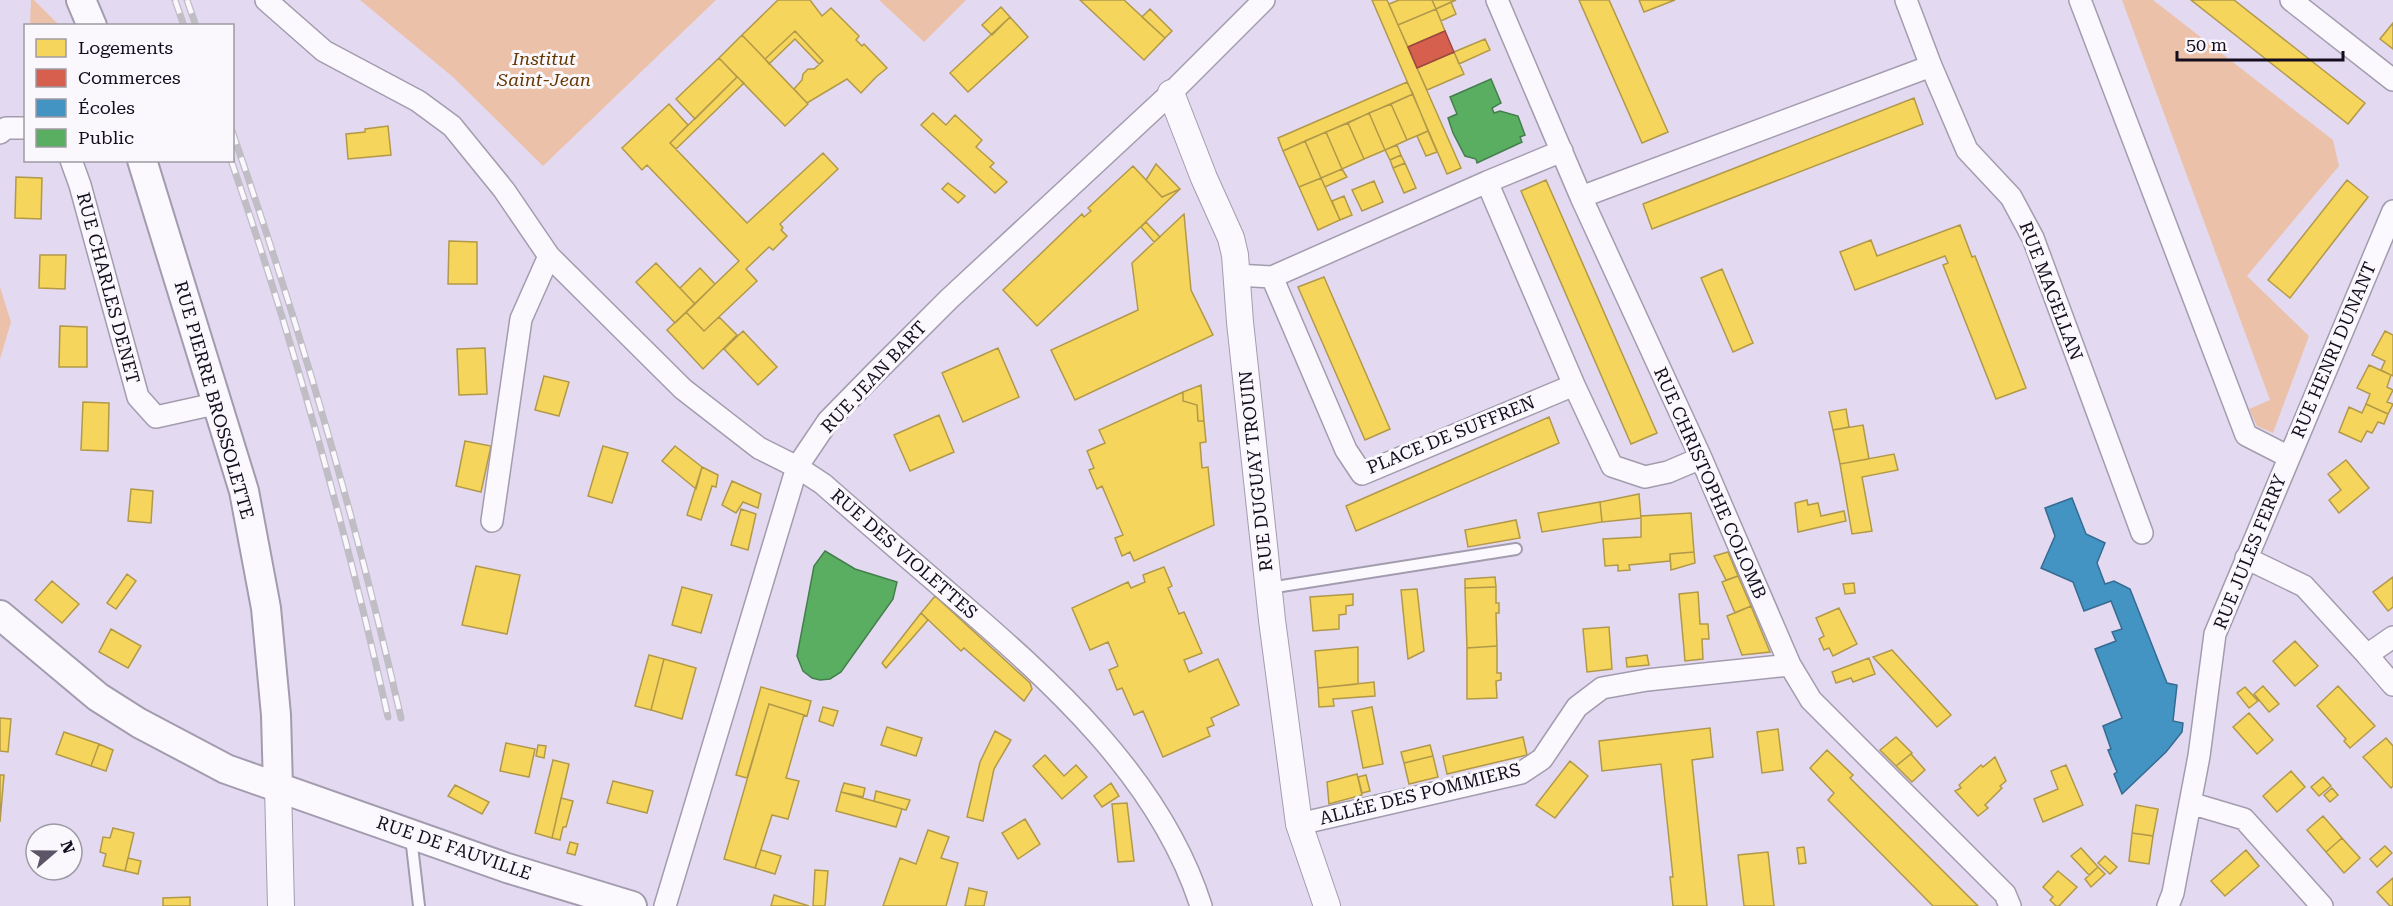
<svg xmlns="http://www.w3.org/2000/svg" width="2393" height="906" font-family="'Roboto Serif',serif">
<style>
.green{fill:#ecc1a9}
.homes{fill:#f6d55c;stroke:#b29949;stroke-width:1.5}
.shops{fill:#d6604d;stroke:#9c473f;stroke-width:1.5}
.schools{fill:#4393c3;stroke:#356b91;stroke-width:1.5}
.public{fill:#5aae61;stroke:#457e4d;stroke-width:1.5}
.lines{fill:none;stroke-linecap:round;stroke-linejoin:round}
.service-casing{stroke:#a39cae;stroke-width:14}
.minor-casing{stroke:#a39cae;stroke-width:24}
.tertiary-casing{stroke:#a39cae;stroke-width:28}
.secondary-casing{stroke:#a39cae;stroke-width:32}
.service{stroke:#fbf9fd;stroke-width:10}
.minor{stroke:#fbf9fd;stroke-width:21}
.tertiary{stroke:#fbf9fd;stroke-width:26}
.secondary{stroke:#fbf9fd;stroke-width:28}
.rail-casing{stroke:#c0bdc4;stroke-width:7}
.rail{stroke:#faf8fd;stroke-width:4.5;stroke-dasharray:14;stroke-linecap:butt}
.labels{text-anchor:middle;stroke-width:6;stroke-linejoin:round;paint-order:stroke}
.park-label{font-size:18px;font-style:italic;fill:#653700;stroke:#faf8fd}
.street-label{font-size:18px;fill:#140d1d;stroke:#faf8fd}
</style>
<rect width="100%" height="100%" fill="#e3daf2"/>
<!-- green -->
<path class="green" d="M31,0H34L59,25H30Z
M360,0H716L543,166L454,78Z
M879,0H966L924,42Z
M2122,0H2153L2333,140L2339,166L2247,276L2309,336L2273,433L2257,426L2249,409L2270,400Z
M0,287L11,322L0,359Z"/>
<!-- homes -->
<path class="homes" d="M778,0H810L822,16L831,8L859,36L856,40L862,46L864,44L887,68L876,77L861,93L847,79L807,103L794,89L802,80L803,74L808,69H814L823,61L795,31L765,59L742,35Z
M1080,0H1124L1165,38L1144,60Z
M1372,0H1387L1461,168L1447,174Z
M1399,0H1432L1436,9L1398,25L1389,4Z
M1432,0H1456L1436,9Z
M1579,0H1609L1668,132L1642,143Z
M1639,0H1675L1644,12Z
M2191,0H2234L2365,103L2348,124Z
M1451,2L1456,14L1441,21L1436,9Z
M1001,7L1010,17L992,35L982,25Z
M1150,9L1172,31L1165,38L1142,17Z
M1436,9L1445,31L1408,47L1398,25Z
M1010,17L1028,37L968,92L950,73Z
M2393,23V49L2380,39Z
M795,31L823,61L819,64L795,39L769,64L765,59Z
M742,35L808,104L785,126L719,58Z
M1485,39L1490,50L1459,64L1454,52Z
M1454,52L1464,74L1427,90L1417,68Z
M719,58L737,77L695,119L676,99Z
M737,77L744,83L676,149L670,143Z
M1407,82L1413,94L1283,151L1278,138Z
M1413,94L1428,131L1407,140L1391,104Z
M1914,98L1923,124L1652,229L1643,204Z
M669,104L688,125L670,143L747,223L823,153L838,169L780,224L783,228L781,230L787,236L773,250L769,247L746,269L757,281L704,331L686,312L739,261L647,165L642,170L622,148Z
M1391,104L1407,140L1385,150L1369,113Z
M933,113L946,125L955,115L982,140L976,147L994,163L990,167L1007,182L995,193L921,125Z
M1369,113L1385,150L1364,159L1348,123Z
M1348,123L1364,159L1342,169L1326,132Z
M388,126L391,155L348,159L346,134L365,132V129Z
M1428,131L1437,152L1426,156L1417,136Z
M1326,132L1342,169L1321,178L1305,141Z
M1305,141L1321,178L1299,187L1283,151Z
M1397,145L1401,155L1390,160L1385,150Z
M1401,155L1405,163L1393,168L1390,160Z
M1405,163L1416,188L1404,193L1393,168Z
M1156,164L1180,189L1162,197L1146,180Z
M1133,166L1162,197L1180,189L1037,326L1003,290L1082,214L1084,217L1091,211L1088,208Z
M1342,169L1347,177L1325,187L1321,178Z
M16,177L42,178L41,219L15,218Z
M1321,178L1340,220L1318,230L1299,187Z
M1546,180L1657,433L1631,444L1521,191Z
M2347,180L2368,197L2290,298L2268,280Z
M1374,181L1383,202L1362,211L1352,190Z
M948,183L965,196L958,203L942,189Z
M1344,196L1352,215L1340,220L1332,201Z
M1184,214L1191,290L1213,335L1075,400L1051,350L1138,310L1132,263Z
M1146,222L1160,237L1154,242L1141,227Z
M1960,225L1972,257L1975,256L2026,388L1996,399L1943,265L1948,263L1945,256L1855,290L1840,252L1871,240L1877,256Z
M449,241L477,242V284H448Z
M40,255H66L65,289L39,288Z
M656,263L695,304L675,323L636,282Z
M700,268L715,284L695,304L680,288Z
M1722,269L1753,343L1733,352L1701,278Z
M1324,277L1390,429L1365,440L1298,287Z
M686,312L704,331L719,317L737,335L703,369L667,330Z
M60,326L87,327V367H59Z
M743,331L777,367L758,385L724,349Z
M2385,331L2393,335V376L2381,370L2385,361L2372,355Z
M485,348L487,394L459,395L457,349Z
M998,348L1019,397L963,422L942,373Z
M2369,365L2391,375L2387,387L2393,390L2387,402L2393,404L2388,414L2366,404L2370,394L2357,388Z
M544,376L569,382L559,416L535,410Z
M1201,385L1204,421H1198L1197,405L1183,401V392Z
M1183,392V401L1197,405L1198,421H1204L1206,442L1200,443L1202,468L1208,467L1214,525L1134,561L1130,552L1122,556L1115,538L1123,535L1102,486L1097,489L1089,470L1094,468L1087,451L1105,443L1099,430Z
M83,402L109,403L108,451L81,450Z
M2366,404L2388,414L2384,424L2378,422L2372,433L2367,431L2361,442L2339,432L2349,407L2362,413Z
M1846,409L1849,427L1833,430L1829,412Z
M939,415L954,452L910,471L894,435Z
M1549,417L1559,443L1356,531L1346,506Z
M1863,425L1869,459L1840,464L1833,430Z
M465,441L491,446L481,492L456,486Z
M603,446L628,453L612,503L588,496Z
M675,446L702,467L696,489L662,461Z
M1894,454L1898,470L1862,477L1872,531L1852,534L1840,464Z
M2346,460L2369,488L2339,513L2329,500L2341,490L2328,474Z
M702,467L718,475L716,487L712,486L701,520L687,515Z
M732,481L761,494L758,508L743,502L736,513L722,505Z
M131,489L153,491L151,523L128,521Z
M1639,494L1641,518L1602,522L1600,502Z
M1807,500L1808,505L1818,503L1821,516L1844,511L1846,521L1798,532L1795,503Z
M1600,502L1602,522L1542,532L1538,513Z
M741,509L756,514L748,550L731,545Z
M1691,513L1694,552L1670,554V561L1629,565L1630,570L1618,571V565L1605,566L1603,539L1641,537V516Z
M1516,520L1520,538L1468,547L1465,530Z
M1694,552L1695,563L1671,570L1670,554Z
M1728,552L1738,576L1726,580L1714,556Z
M476,566L520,575L507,634L462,625Z
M1164,567L1172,586L1168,588L1179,614L1184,612L1202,653L1184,660L1189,672L1218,659L1239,705L1211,718L1214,725L1207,728L1210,736L1163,757L1143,711L1134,715L1122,688L1117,690L1109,670L1118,666L1108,642L1090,650L1072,608L1128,582L1131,588L1145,582L1143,575Z
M127,574L136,581L116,609L107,603Z
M1738,576L1751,606L1735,613L1722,582Z
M1495,577L1496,587L1465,588V579Z
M2393,577V607L2388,611L2373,592Z
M52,581L79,604L62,623L35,600Z
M1854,583L1855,593L1845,594L1843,584Z
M682,587L712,595L701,633L672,625Z
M1496,587V603H1499V613H1496L1497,646L1467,648L1465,588Z
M1417,589L1424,651L1408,659L1401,590Z
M1698,592L1700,624H1708L1709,639H1702L1703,659L1685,661L1679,594Z
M1353,594V605L1346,606V614L1339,615V629L1313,631L1310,597Z
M935,596L1030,683L1032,689L1024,701L964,648L961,651L921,613Z
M1751,606L1770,652L1742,655L1727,616Z
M1839,608L1857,644L1833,656L1829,648L1824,650L1819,639L1824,636L1816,618Z
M921,613L928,620L886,668L882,663Z
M1609,627L1612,669L1587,672L1583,629Z
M111,629L141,646L128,668L99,652Z
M2295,641L2318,666L2295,686L2273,661Z
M1497,646V673H1501V680L1496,681L1497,698L1467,699V648Z
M1358,647V684L1318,688L1315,651Z
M1892,650L1951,715L1937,727L1873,657Z
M649,655L664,659L651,710L635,706Z
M1647,655L1649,665L1627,667L1626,658Z
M1869,658L1875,674L1853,682L1851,678L1836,683L1832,672Z
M664,659L696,668L682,719L651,710Z
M1374,682L1375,696L1333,699L1334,706L1319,707L1318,688Z
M2263,686L2279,704L2269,712L2254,694Z
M2338,686L2375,726L2350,748L2344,741L2346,739L2317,706Z
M761,687L811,701L807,716L769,704L747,778L736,775Z
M2245,687L2258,701L2249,708L2237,693Z
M769,704L804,715L786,778L799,781L788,819L772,815L755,868L724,859Z
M823,707L838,711L833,726L819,721Z
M1372,707L1383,764L1363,768L1352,711Z
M2249,713L2273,740L2257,754L2233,727Z
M0,718L11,719L8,752L0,751Z
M887,727L922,738L916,756L881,745Z
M1710,728L1713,757L1692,760L1707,906H1673L1670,877H1673L1661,764L1602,771L1599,741Z
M1778,729L1783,770L1762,773L1757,732Z
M995,731L1011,740L994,769L983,821L967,817L980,762Z
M64,732L99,744L91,766L56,754Z
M1523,737L1527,755L1447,774L1443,756Z
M1896,737L1912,753L1896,766L1880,750Z
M2386,738L2393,746V786L2391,788L2363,757Z
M506,743L535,749L529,777L500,771Z
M99,744L113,750L106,771L91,766Z
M538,745L546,746L544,758L536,756Z
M1430,745L1433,756L1404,763L1401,752Z
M1827,750L1853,775L1850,778L1978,906H1933L1828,800L1834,793L1810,768Z
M1911,754L1925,770L1912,782L1896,766Z
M1045,755L1064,776L1076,765L1087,777L1062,799L1033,766Z
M1433,756L1438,777L1409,784L1404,763Z
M1995,757L2006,781L2000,786L2002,788L1985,805L1988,808L1978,816L1955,791L1961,788L1959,785L1981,765L1983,767Z
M553,760L569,764L552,838L535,833Z
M1570,761L1588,776L1555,818L1536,805Z
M2066,765L2083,805L2043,822L2034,799L2058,789L2051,771Z
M2291,771L2305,787L2277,812L2263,796Z
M1357,774L1362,795L1329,804L1327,782Z
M0,775H4L0,822Z
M1366,775L1370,791L1362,793L1358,777Z
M2323,777L2331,786L2319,796L2311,787Z
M613,781L653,791L647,813L607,803Z
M844,783L865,788L863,797L841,792Z
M1111,783L1119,796L1102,807L1094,796Z
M455,785L489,802L482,814L448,796Z
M2332,788L2338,795L2330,802L2324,795Z
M876,791L910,800L906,810L874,801Z
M841,792L902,809L896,827L836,811Z
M561,798L573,801L566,827H563L560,840L552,838Z
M1127,803L1134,861L1118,862L1112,804Z
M2136,805L2158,809L2153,836L2132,833Z
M2323,816L2342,838L2326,852L2307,830Z
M1025,819L1040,844L1018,859L1002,833Z
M113,828L134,833L125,871L103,866L106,854L100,852L103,837L110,838Z
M928,830L949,837L941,858L958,863L946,906H883L900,858L916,864Z
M2132,833L2153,836L2149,864L2129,861Z
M2342,838L2360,858L2344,873L2326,852Z
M570,842L578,844L575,855L567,853Z
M2385,846L2392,853L2377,867L2370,859Z
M1804,847L1806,863L1799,864L1797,848Z
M2081,848L2098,867L2089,875L2071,856Z
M761,850L781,856L775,874L755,868Z
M2246,850L2259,866L2225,896L2211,881Z
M1768,852L1774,906H1744L1738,855Z
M2105,856L2117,867L2110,874L2098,863Z
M128,858L141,861L138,874L125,871Z
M2098,867L2105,874L2091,887L2085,879Z
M815,870L828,871L825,906H813Z
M2058,871L2077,887L2059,906H2056L2050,900L2053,897L2043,887Z
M2393,878V906H2390L2377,892Z
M969,888L987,892L984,906H965Z
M774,895L809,906H771Z
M190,897V906H163V898Z"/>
<!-- shops -->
<path class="shops" d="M1445,31L1454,52L1417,68L1408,47Z"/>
<!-- schools -->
<path class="schools" d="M2072,498L2086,534L2105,543L2097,563L2105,584L2114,581L2130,589L2167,683L2177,685L2173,721L2183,723L2182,732L2166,752L2122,794L2114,774L2117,772L2108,750L2111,749L2103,726L2122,718L2095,649L2116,641L2112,632L2122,629L2111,601L2084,611L2073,582L2041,568L2055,536L2045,508Z"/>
<!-- public -->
<path class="public" d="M1491,79L1501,103L1492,108L1494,113L1500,111L1518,116L1525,135L1520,137L1522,142L1477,163L1476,159L1465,156L1453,133L1448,118L1457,114L1450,97Z
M825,551L855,569L897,582L893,599L841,672L830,679L820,680L812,678L803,671L797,656L814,566Z"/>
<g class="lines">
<defs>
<path id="service" d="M1269,588L1516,549
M411,837L419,906"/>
<path id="minor" d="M266,0L324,51L418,101L452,126L504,190L549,256L683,389L759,448L797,467L823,484C865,521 908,558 950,594C1050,680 1160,777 1201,906
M1497,0L1581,197L1701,458L1790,665L1811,700L2005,894L2010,906
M1906,0L1931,66L1967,150L2011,197L2033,238L2142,533
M2080,0L2246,435L2289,457
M2291,0L2393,80
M0,133L6,128H26
M71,160L80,185L138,397L156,417L219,403
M1487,182L1562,151
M1581,197L1931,66
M1236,275L1272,277L1346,450L1362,474L1574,385L1487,182L1272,277
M1574,385L1612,466L1645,477L1668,472L1701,458
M492,521L521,319L549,256
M2246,558L2304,586L2367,655
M2393,637L2367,655L2393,685
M2190,803L2244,819L2322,906
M1299,824L1521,773L1542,759L1577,707L1602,688L1647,680L1790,665
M665,906L797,467L828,421L873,375L949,299L1171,93L1264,0
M2168,906L2173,893L2199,756L2215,634L2393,211"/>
<path id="tertiary" d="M1171,93L1204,178L1231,238L1235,255L1240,322L1272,620L1299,824L1327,906
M278,787L281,906"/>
<path id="secondary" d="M81,0L92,26
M142,160L244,491L266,608L276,715L278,787
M0,615L98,697L139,723L226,769L507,868L632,906"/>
</defs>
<!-- service casing -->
<use href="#service" class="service-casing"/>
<!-- minor casing -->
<use href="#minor" class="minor-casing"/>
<!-- tertiary casing -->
<use href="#tertiary" class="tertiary-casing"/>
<!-- secondary casing -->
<use href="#secondary" class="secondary-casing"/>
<!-- service -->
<use href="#service" class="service"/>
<!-- minor -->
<use href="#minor" class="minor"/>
<!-- tertiary -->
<use href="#tertiary" class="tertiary"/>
<!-- secondary -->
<use href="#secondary" class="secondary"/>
<defs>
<path id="rail" d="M175,0L184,26
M187,0L196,26
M232,131C299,324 356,519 401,718
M231,160C294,343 346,529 388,717"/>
</defs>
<!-- rail casing -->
<use href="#rail" class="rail-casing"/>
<!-- rail -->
<use href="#rail" class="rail"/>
</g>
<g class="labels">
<!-- park labels -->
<g class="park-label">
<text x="544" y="65">Institut<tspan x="544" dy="21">Saint-Jean</tspan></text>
</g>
<!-- street labels -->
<g class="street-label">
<text transform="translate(108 288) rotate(75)" y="6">RUE CHARLES DENET</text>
<text transform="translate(2051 291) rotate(69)" y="6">RUE MAGELLAN</text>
<text transform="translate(2334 350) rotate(-67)" y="6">RUE HENRI DUNANT</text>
<text transform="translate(874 377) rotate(-47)" y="6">RUE JEAN BART</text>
<text transform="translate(214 400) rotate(74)" y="6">RUE PIERRE BROSSOLETTE</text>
<text transform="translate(1451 435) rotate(-22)" y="6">PLACE DE SUFFREN</text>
<text transform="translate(1256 471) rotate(-96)" y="6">RUE DUGUAY TROUIN</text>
<text transform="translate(1710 483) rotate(66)" y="6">RUE CHRISTOPHE COLOMB</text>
<text transform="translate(2250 552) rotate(-68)" y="6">RUE JULES FERRY</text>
<text transform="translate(904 554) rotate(41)" y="6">RUE DES VIOLETTES</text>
<text transform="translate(1420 794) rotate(-14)" y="6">ALLÉE DES POMMIERS</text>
<text transform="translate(454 848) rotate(19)" y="6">RUE DE FAUVILLE</text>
</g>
</g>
<!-- legend -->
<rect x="24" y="24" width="210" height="138" fill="#faf8fd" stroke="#9e9aa3" stroke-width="1.5"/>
<rect x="36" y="39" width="30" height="18" fill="#f6d55c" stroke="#9e9aa3" stroke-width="1.5"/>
<text x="78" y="54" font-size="18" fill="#140d1d">Logements</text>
<rect x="36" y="69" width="30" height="18" fill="#d6604d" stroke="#9e9aa3" stroke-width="1.5"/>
<text x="78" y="84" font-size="18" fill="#140d1d">Commerces</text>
<rect x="36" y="99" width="30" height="18" fill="#4393c3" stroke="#9e9aa3" stroke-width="1.5"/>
<text x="78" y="114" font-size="18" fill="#140d1d">Écoles</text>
<rect x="36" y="129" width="30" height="18" fill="#5aae61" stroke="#9e9aa3" stroke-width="1.5"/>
<text x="78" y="144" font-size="18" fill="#140d1d">Public</text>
<!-- north arrow -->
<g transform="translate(54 852) rotate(70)"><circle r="28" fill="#faf8fd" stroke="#9e9aa3" stroke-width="1.5"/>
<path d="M0-4.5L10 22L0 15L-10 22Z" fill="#5c5568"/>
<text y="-9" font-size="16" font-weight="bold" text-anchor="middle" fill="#140d1d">N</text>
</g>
<!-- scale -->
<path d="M2177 51v9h166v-9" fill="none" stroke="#140d1d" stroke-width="3"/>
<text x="2186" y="51" font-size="18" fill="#140d1d" stroke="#faf8fd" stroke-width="4.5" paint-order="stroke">50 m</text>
</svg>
